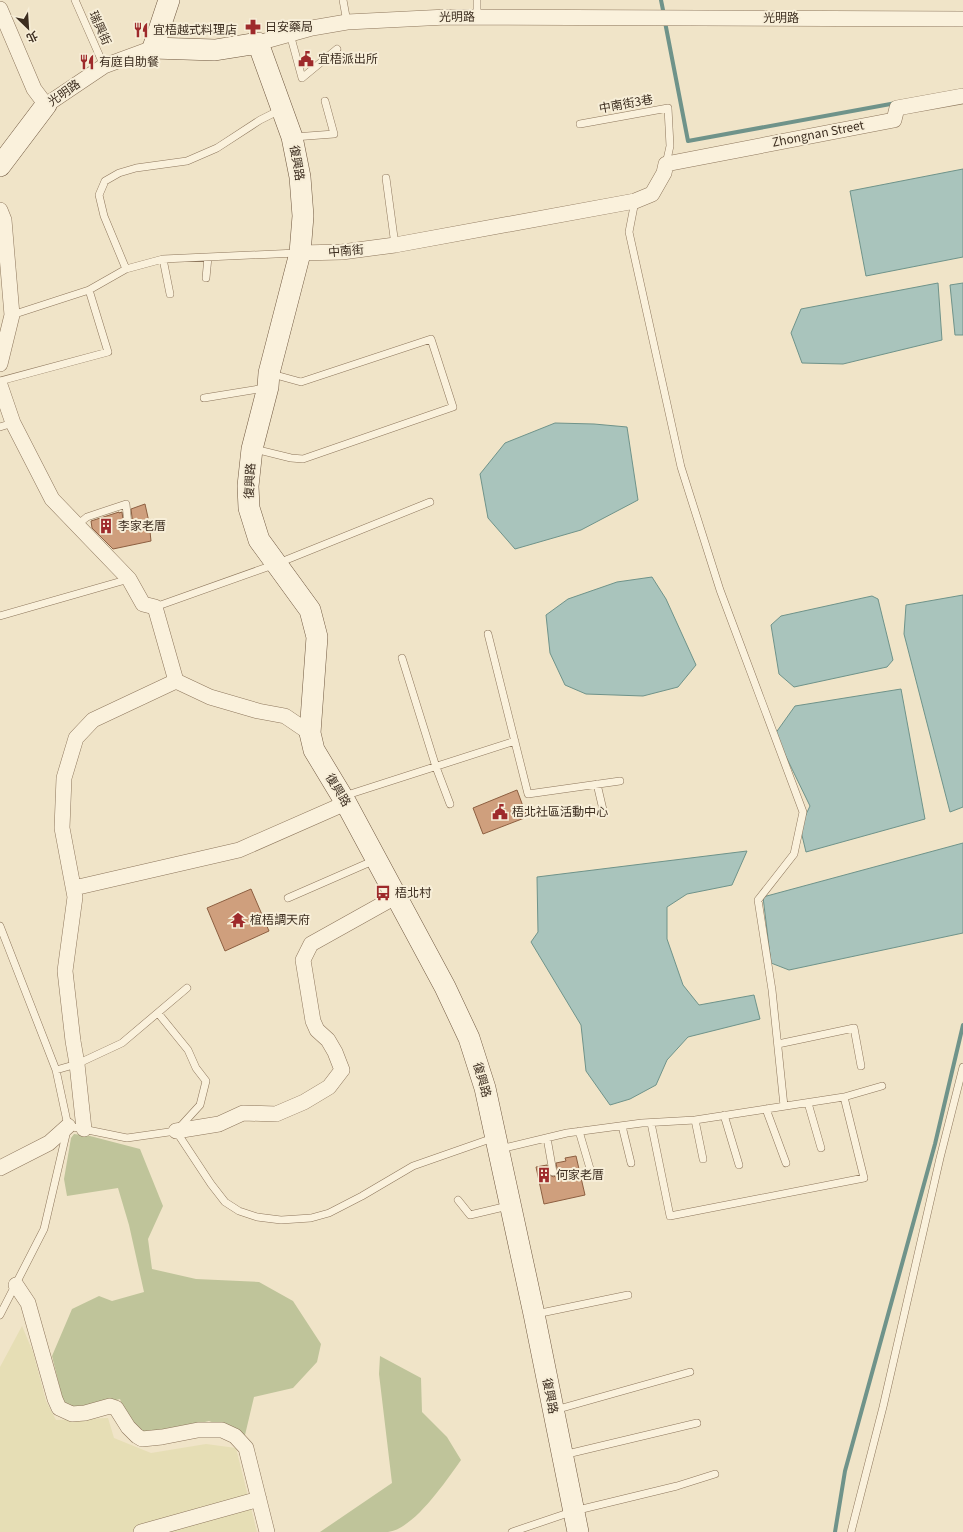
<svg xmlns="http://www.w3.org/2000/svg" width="963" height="1532" font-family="Georgia,'Noto Sans TC',serif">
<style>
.farmland{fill:#e6deb5}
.cemetery{fill:#bfc49a}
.water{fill:#a9c4bc;stroke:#6f938a}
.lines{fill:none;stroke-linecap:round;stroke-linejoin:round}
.stream{stroke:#6f938a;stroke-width:4}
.building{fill:#cf9f7d;stroke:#8d5f41}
.lane-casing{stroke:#8d765c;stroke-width:8}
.street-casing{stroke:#8d765c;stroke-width:16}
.secondary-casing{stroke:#6f573f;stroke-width:22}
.lane{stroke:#faf1dc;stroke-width:7}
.street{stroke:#faf1dc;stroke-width:15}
.secondary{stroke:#faf1dc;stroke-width:21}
.labels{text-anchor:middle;stroke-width:4;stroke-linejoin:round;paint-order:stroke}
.street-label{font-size:12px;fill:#3d2e20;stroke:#f7eed8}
.poi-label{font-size:12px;fill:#3d2e20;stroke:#f7eed8;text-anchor:start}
</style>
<rect width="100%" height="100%" fill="#f0e4c8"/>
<!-- farmland -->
<path class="farmland" d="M22,1326L33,1352L46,1401L56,1420L108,1418L114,1438L151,1453L206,1444L236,1448L257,1532H0V1367Z"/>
<!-- cemetery -->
<path class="cemetery" d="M74,1134L90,1136L140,1149L163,1206L148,1239L152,1269L196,1279L259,1282L293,1301L321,1344L317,1362L293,1388L254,1397L245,1435L209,1421L156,1434L142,1433L125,1412L120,1399L72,1412L64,1405L52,1356L72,1309L99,1296L112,1301L144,1292L129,1225L118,1188L67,1196L64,1179L71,1138Z
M380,1356L421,1378L422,1412L447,1437L461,1460C446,1481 414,1529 388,1532C366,1532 342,1532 320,1532L392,1483L379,1374Z"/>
<!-- water -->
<path class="water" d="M963,169V257L866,276L850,191Z
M938,283L942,340L843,364L802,363L791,333L801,309Z
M963,283V335H955L950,285Z
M555,423L594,424L627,427L638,500L581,530L515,549L488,518L480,474L505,443Z
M652,577L666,599L696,665L678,687L643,696L586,694L565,685L550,653L546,615L568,599L617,582Z
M963,595V807L950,812L904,634L906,605Z
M872,596L878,599L893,660L887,667L794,687L779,674L771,625L781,616Z
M901,689L925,819L806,852L800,827L810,806L775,734L795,706Z
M963,843V933L789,970L771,963L763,897Z
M747,851L732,885L687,894L667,907V939L683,985L699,1005L754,995L760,1019L688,1037L667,1060L656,1085L630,1099L610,1105L586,1071L581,1025L531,942L538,932L537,877Z"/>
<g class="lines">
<!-- stream -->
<path class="stream" d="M661,0L664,15
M665,22L688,141L896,103
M835,1532L845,1471L935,1144L963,1025"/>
</g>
<!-- building -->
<path class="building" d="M145,504L149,522L151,541L113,549L92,528L91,521L119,512V513L122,512L124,528L126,530L131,529L133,525L131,509Z
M517,790L527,817L483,834L473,808Z
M251,889L269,931L225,951L207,908Z
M576,1156L585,1195L544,1204L536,1167L547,1165L549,1175L554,1177L558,1173L556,1163L566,1161L565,1158Z"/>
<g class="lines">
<defs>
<path id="lane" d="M75,0L104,66
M343,0L347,22
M477,0V17
M290,34L302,78L337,49
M580,124L668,108L670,146L666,164
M294,137L334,134L325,101
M386,178L395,245
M635,201L629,232L681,467L720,590L803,812L794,854L758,900L772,990L784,1106
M163,259L170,294
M126,269L104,216L99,195L105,181L119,173L136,168L187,161L217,148L260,120L280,110
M206,278L208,257
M12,315L89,290L126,269L163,259L297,253
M0,381L108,352L89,290
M204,398L265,388
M0,427L13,423
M254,449L291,458L303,459L453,407L431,339L301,382L272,374
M77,525L87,517L126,504L128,525
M155,607L276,564L430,502
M0,616L129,579
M488,634L528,794L620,781
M402,658L436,767L450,804
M597,784L604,814
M344,796L515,741
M288,898L375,860
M0,926L56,1070L68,1126L44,1229L0,1315
M158,1013L188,1050L196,1068L206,1081L200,1105L179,1128
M778,1044L854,1028L861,1066
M56,1070L77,1064L122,1043L187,988
M844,1097L882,1086
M808,1103L821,1148
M766,1109L786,1163
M724,1115L739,1165
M695,1120L703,1159
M68,1126L127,1138L176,1131L211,1184L225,1202L239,1211L257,1217L281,1220L311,1218L329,1213L362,1196L413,1166L493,1138
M622,1126L631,1163
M579,1131L591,1172
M547,1138L553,1172
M500,1149L567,1133L642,1123L695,1120L844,1097L864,1178L670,1216L651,1123
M458,1200L470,1215L508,1206
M536,1314L628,1295
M555,1410L690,1372
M563,1455L697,1423
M512,1532L574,1511L677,1486L715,1474
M851,1532L883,1407L940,1158L963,1067"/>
<path id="street" d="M0,9L34,89L46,105L104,66L153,48
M258,43L312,28L347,22L447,17L963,19
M0,210L4,220L12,315L0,364
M300,253L342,252L395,245L635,201L652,194L664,173L666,164L894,120L897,108L963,96
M0,385L13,423L52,499L129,579L143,604L155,607L176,681
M74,888L239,850L346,803
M84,1129L77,1064L73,1041L65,971L75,897L62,828L64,778L76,738L93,720L176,681L210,697L258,711L285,716L310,733
M176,1131L219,1124L243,1113L276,1114L304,1102L329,1087L342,1070L335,1052L328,1040L317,1030L313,1021L303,960L311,944L397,896
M0,1168L49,1143L68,1126
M16,1285L28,1303L55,1399L59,1408L72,1414L85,1413L110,1406L116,1408L128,1427L137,1436L142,1439L162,1437L198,1430H222L235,1436L246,1448L267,1532
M141,1532L259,1499"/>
<path id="secondary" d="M169,0L153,48L215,50L258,43L292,137L300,177L303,216L300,253L269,373L268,387L252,449L248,486L249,508L259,540L310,610L317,637L310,733L314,750L346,803L445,987L469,1038L485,1088L534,1314L578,1532
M0,166L46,105"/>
</defs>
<!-- lane casing -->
<use href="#lane" class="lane-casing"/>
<!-- street casing -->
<use href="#street" class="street-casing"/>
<!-- secondary casing -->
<use href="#secondary" class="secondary-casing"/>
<!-- lane -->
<use href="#lane" class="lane"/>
<!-- street -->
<use href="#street" class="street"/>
<!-- secondary -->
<use href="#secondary" class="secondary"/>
</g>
<!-- icons -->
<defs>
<symbol id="pharmacy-bare" viewBox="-9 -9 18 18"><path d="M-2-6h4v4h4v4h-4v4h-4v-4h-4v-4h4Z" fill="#9e2a2b" stroke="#f7eed8" stroke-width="2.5" paint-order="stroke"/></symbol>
<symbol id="restaurant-bare" viewBox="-9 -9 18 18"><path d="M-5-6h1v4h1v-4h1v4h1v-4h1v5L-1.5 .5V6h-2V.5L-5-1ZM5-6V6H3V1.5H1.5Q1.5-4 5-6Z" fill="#9e2a2b" stroke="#f7eed8" stroke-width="2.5" paint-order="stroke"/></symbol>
<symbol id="civic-bare" viewBox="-9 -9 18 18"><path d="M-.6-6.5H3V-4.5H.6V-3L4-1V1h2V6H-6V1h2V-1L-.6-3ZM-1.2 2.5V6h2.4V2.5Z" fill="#9e2a2b" stroke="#f7eed8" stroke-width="2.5" paint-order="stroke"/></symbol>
<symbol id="building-bare" viewBox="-9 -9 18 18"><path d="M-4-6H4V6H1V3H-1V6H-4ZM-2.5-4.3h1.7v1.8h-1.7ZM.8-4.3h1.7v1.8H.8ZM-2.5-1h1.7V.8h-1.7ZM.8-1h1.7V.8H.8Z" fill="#9e2a2b" stroke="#f7eed8" stroke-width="2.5" paint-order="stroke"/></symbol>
<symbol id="bus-bare" viewBox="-9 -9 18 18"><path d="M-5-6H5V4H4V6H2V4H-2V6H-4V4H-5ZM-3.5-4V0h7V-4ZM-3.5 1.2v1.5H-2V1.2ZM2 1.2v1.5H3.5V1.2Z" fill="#9e2a2b" stroke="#f7eed8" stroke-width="2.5" paint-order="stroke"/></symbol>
<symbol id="temple-bare" viewBox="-9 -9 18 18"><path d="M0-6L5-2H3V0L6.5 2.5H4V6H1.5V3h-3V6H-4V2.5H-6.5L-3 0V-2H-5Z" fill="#9e2a2b" stroke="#f7eed8" stroke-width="2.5" paint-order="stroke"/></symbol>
</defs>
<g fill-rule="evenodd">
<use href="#pharmacy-bare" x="242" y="16" width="22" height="22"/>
<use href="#restaurant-bare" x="130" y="19" width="22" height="22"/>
<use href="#civic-bare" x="295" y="48" width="22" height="22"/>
<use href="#restaurant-bare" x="76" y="51" width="22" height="22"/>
<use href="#building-bare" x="95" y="515" width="22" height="22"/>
<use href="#civic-bare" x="489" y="801" width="22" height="22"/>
<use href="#bus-bare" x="372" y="882" width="22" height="22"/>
<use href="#temple-bare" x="227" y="909" width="22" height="22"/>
<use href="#building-bare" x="533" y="1164" width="22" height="22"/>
</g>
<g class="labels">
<!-- street labels -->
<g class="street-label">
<text transform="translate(457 17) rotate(-1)" y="4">光明路</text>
<text x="781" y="22">光明路</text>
<text transform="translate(100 28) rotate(66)" y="4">瑞興街</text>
<text transform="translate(64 93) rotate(-35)" y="4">光明路</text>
<text transform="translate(626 104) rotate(-10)" y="4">中南街3巷</text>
<text transform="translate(818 134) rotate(-11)" y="4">Zhongnan Street</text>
<text transform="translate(297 163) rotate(80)" y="4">復興路</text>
<text transform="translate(346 251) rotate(-5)" y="4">中南街</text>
<text transform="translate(250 481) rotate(-87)" y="4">復興路</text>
<text transform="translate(338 790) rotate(59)" y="4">復興路</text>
<text transform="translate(482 1080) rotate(74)" y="4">復興路</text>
<text transform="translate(550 1396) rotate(79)" y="4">復興路</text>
</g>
<!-- poi labels -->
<g class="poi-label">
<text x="265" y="31">日安藥局</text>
<text x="153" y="34">宜梧越式料理店</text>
<text x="318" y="63">宜梧派出所</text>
<text x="99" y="66">有庭自助餐</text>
<text x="118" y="530">李家老厝</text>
<text x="512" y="816">梧北社區活動中心</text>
<text x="395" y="897">梧北村</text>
<text x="250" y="924">椬梧調天府</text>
<text x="556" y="1179">何家老厝</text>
</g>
</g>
<!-- north arrow -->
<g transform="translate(28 28) rotate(155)" stroke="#f7eed8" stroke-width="3" paint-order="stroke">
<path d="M0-3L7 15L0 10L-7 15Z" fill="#3d2e20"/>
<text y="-6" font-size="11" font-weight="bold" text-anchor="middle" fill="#3d2e20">北</text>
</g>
</svg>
